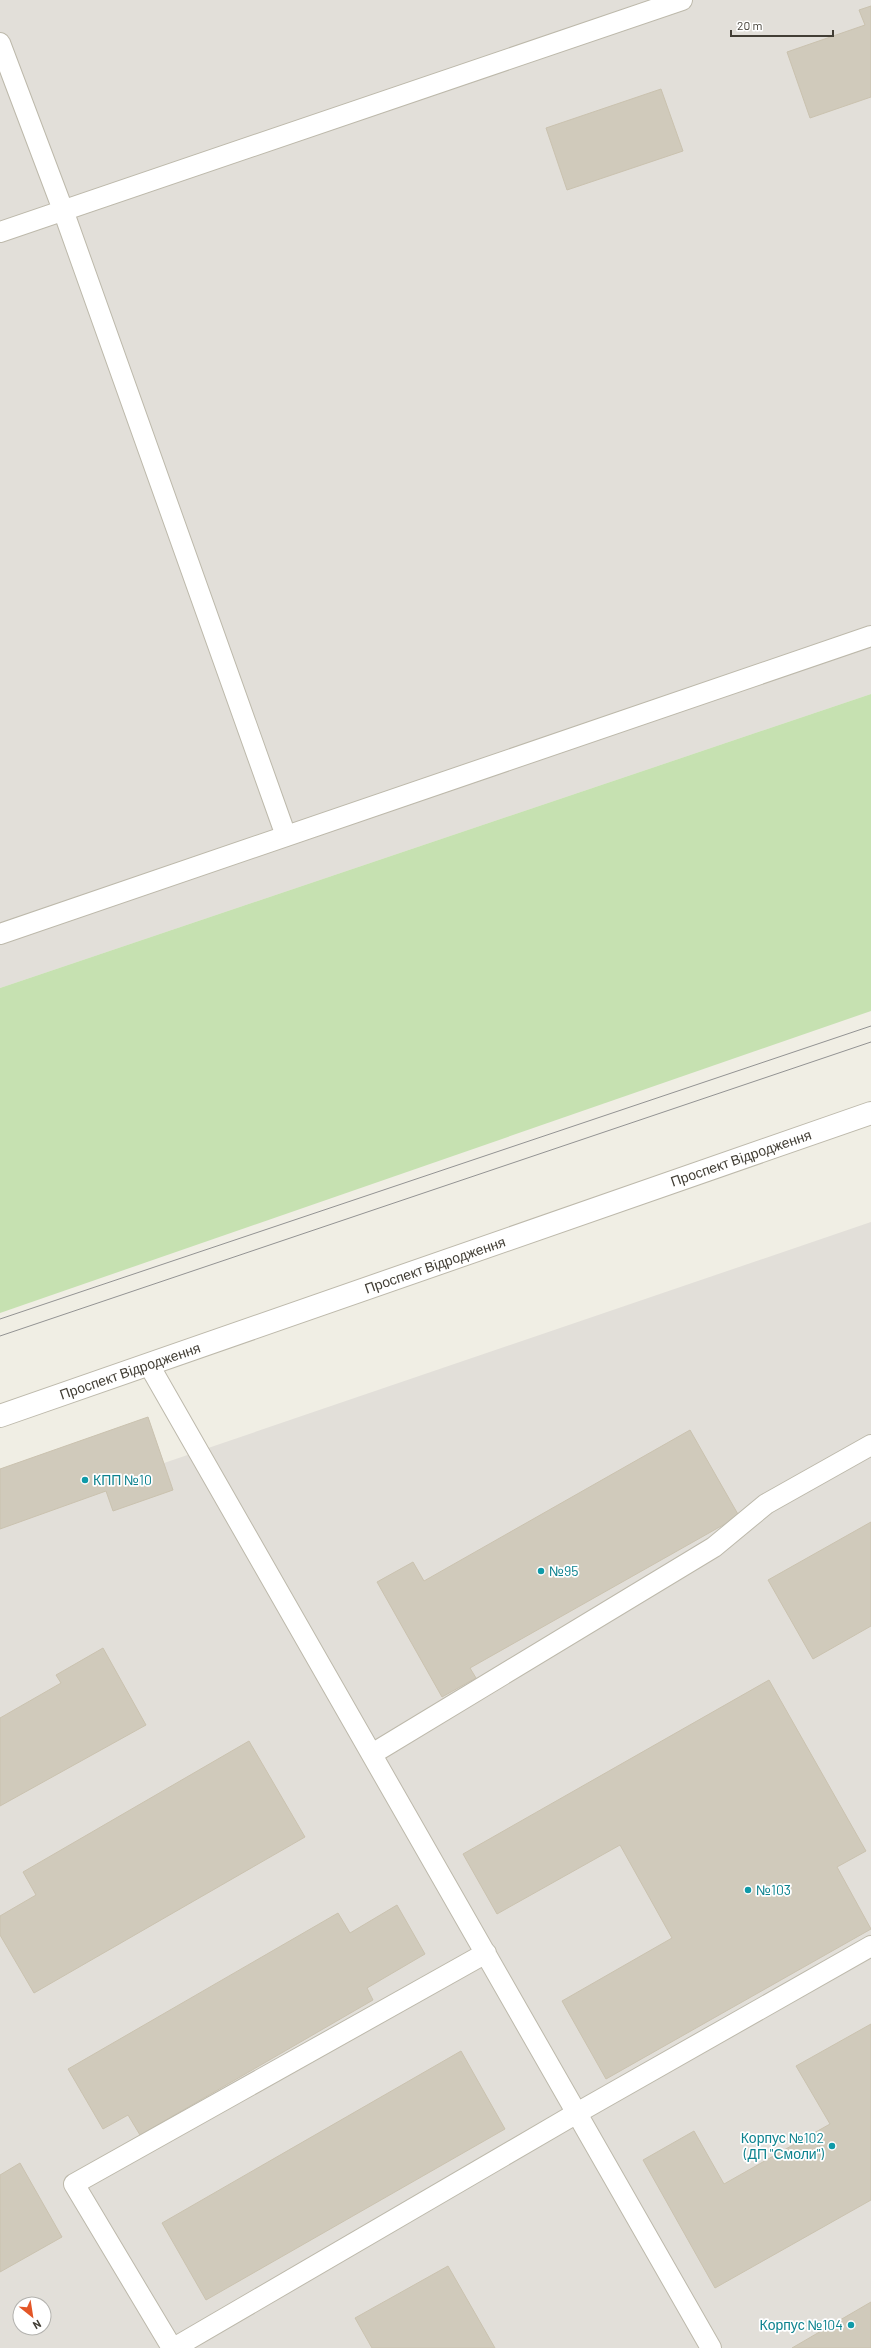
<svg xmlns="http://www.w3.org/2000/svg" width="871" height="2348" font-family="Barlow,sans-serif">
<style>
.industrial{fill:#e2dfd9;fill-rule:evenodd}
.green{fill:#c6e1b1}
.building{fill:#d0cabb;stroke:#cac2af}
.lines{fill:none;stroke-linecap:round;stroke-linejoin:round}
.service-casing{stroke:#bdb9ab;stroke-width:22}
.tertiary-casing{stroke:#bdb9ab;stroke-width:24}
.service{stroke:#fff;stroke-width:20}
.tertiary{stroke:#fff;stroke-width:22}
.tram{stroke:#939393;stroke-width:1}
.culture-dot{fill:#0f9aa8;stroke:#fff;stroke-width:1.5}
.labels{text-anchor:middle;stroke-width:3.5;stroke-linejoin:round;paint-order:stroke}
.street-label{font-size:14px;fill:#423e35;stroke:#fff}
.culture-label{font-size:14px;fill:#0d838f;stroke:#fff;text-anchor:start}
</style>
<rect width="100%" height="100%" fill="#f0eee4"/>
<!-- industrial -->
<path class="industrial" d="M0,0H871V694L0,988Z
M871,1222V2348H0V1469L148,1417L164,1463ZM20,2304H44V2328H20Z"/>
<!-- green -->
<path class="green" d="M871,694V1011L0,1313V988Z"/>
<!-- building -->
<path class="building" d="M871,6V97L810,118L787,52L865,25L859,10Z
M661,89L683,151L567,190L546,128Z
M148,1417L173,1490L113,1511L106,1491L0,1529V1469Z
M690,1430L739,1516L470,1668L476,1678L442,1697L377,1582L413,1562L424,1581Z
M871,1522V1626L813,1659L768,1580Z
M103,1648L146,1725L0,1806V1718L61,1683L56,1675Z
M769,1680L866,1851L837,1867L871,1929L606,2079L562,2001L672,1938L620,1845L497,1914L463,1854Z
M249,1741L305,1837L34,1993L0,1935V1916L36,1895L23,1872Z
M397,1905L425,1954L367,1988L373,2000L140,2135L128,2115L103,2129L68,2069L338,1913L350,1933Z
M871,2024V2200L715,2288L643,2160L694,2131L724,2184L830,2124L796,2066Z
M461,2051L505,2129L206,2300L162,2223Z
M20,2163L62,2237L0,2272V2175Z
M448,2266L495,2348H372L355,2318Z
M871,2302V2348H792Z"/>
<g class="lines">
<defs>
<path id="service" d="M0,43L63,210L286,836
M0,232L682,0
M0,934L871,636
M149,1365L711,2348
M372,1754L714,1547L766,1504L871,1445
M172,2348L74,2184L486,1953
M174,2348L577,2113L871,1946"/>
<path id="tertiary" d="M0,1416L871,1113"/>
</defs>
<!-- service casing -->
<use href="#service" class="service-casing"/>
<!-- tertiary casing -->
<use href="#tertiary" class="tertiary-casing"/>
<!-- service -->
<use href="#service" class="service"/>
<!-- tertiary -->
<use href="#tertiary" class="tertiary"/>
<!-- tram -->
<path class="tram" d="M0,1319L871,1026
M0,1336L871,1042"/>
</g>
<!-- markers -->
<g class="culture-dot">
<circle cx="85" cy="1480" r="4"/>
<circle cx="541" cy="1571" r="4"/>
<circle cx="748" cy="1890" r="4"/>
<circle cx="832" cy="2146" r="4"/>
<circle cx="851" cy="2325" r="4"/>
</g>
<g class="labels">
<!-- street labels -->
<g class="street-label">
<text transform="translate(741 1158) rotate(-19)" y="5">Проспект Відродження</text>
<text transform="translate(435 1265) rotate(-19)" y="5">Проспект Відродження</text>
<text transform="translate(130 1371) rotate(-19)" y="5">Проспект Відродження</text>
</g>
<!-- culture labels -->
<g class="culture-label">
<text x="93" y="1485">КПП №10</text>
<text x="549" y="1576">№95</text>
<text x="756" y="1895">№103</text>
<text x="824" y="2143" text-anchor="end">Корпус №102<tspan x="824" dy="16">(ДП "Смоли")</tspan></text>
<text x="843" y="2330" text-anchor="end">Корпус №104</text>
</g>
</g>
<!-- north arrow -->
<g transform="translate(32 2316) rotate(150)"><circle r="19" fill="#ffffff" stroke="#b3b2ae"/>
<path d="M0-3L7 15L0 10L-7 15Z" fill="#e35628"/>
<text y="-6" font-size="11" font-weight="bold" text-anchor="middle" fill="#423e35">N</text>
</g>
<!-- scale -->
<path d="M731 30v6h102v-6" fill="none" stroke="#423e35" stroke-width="2"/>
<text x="737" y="30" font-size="12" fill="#423e35" stroke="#ffffff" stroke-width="3" paint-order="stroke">20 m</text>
</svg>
